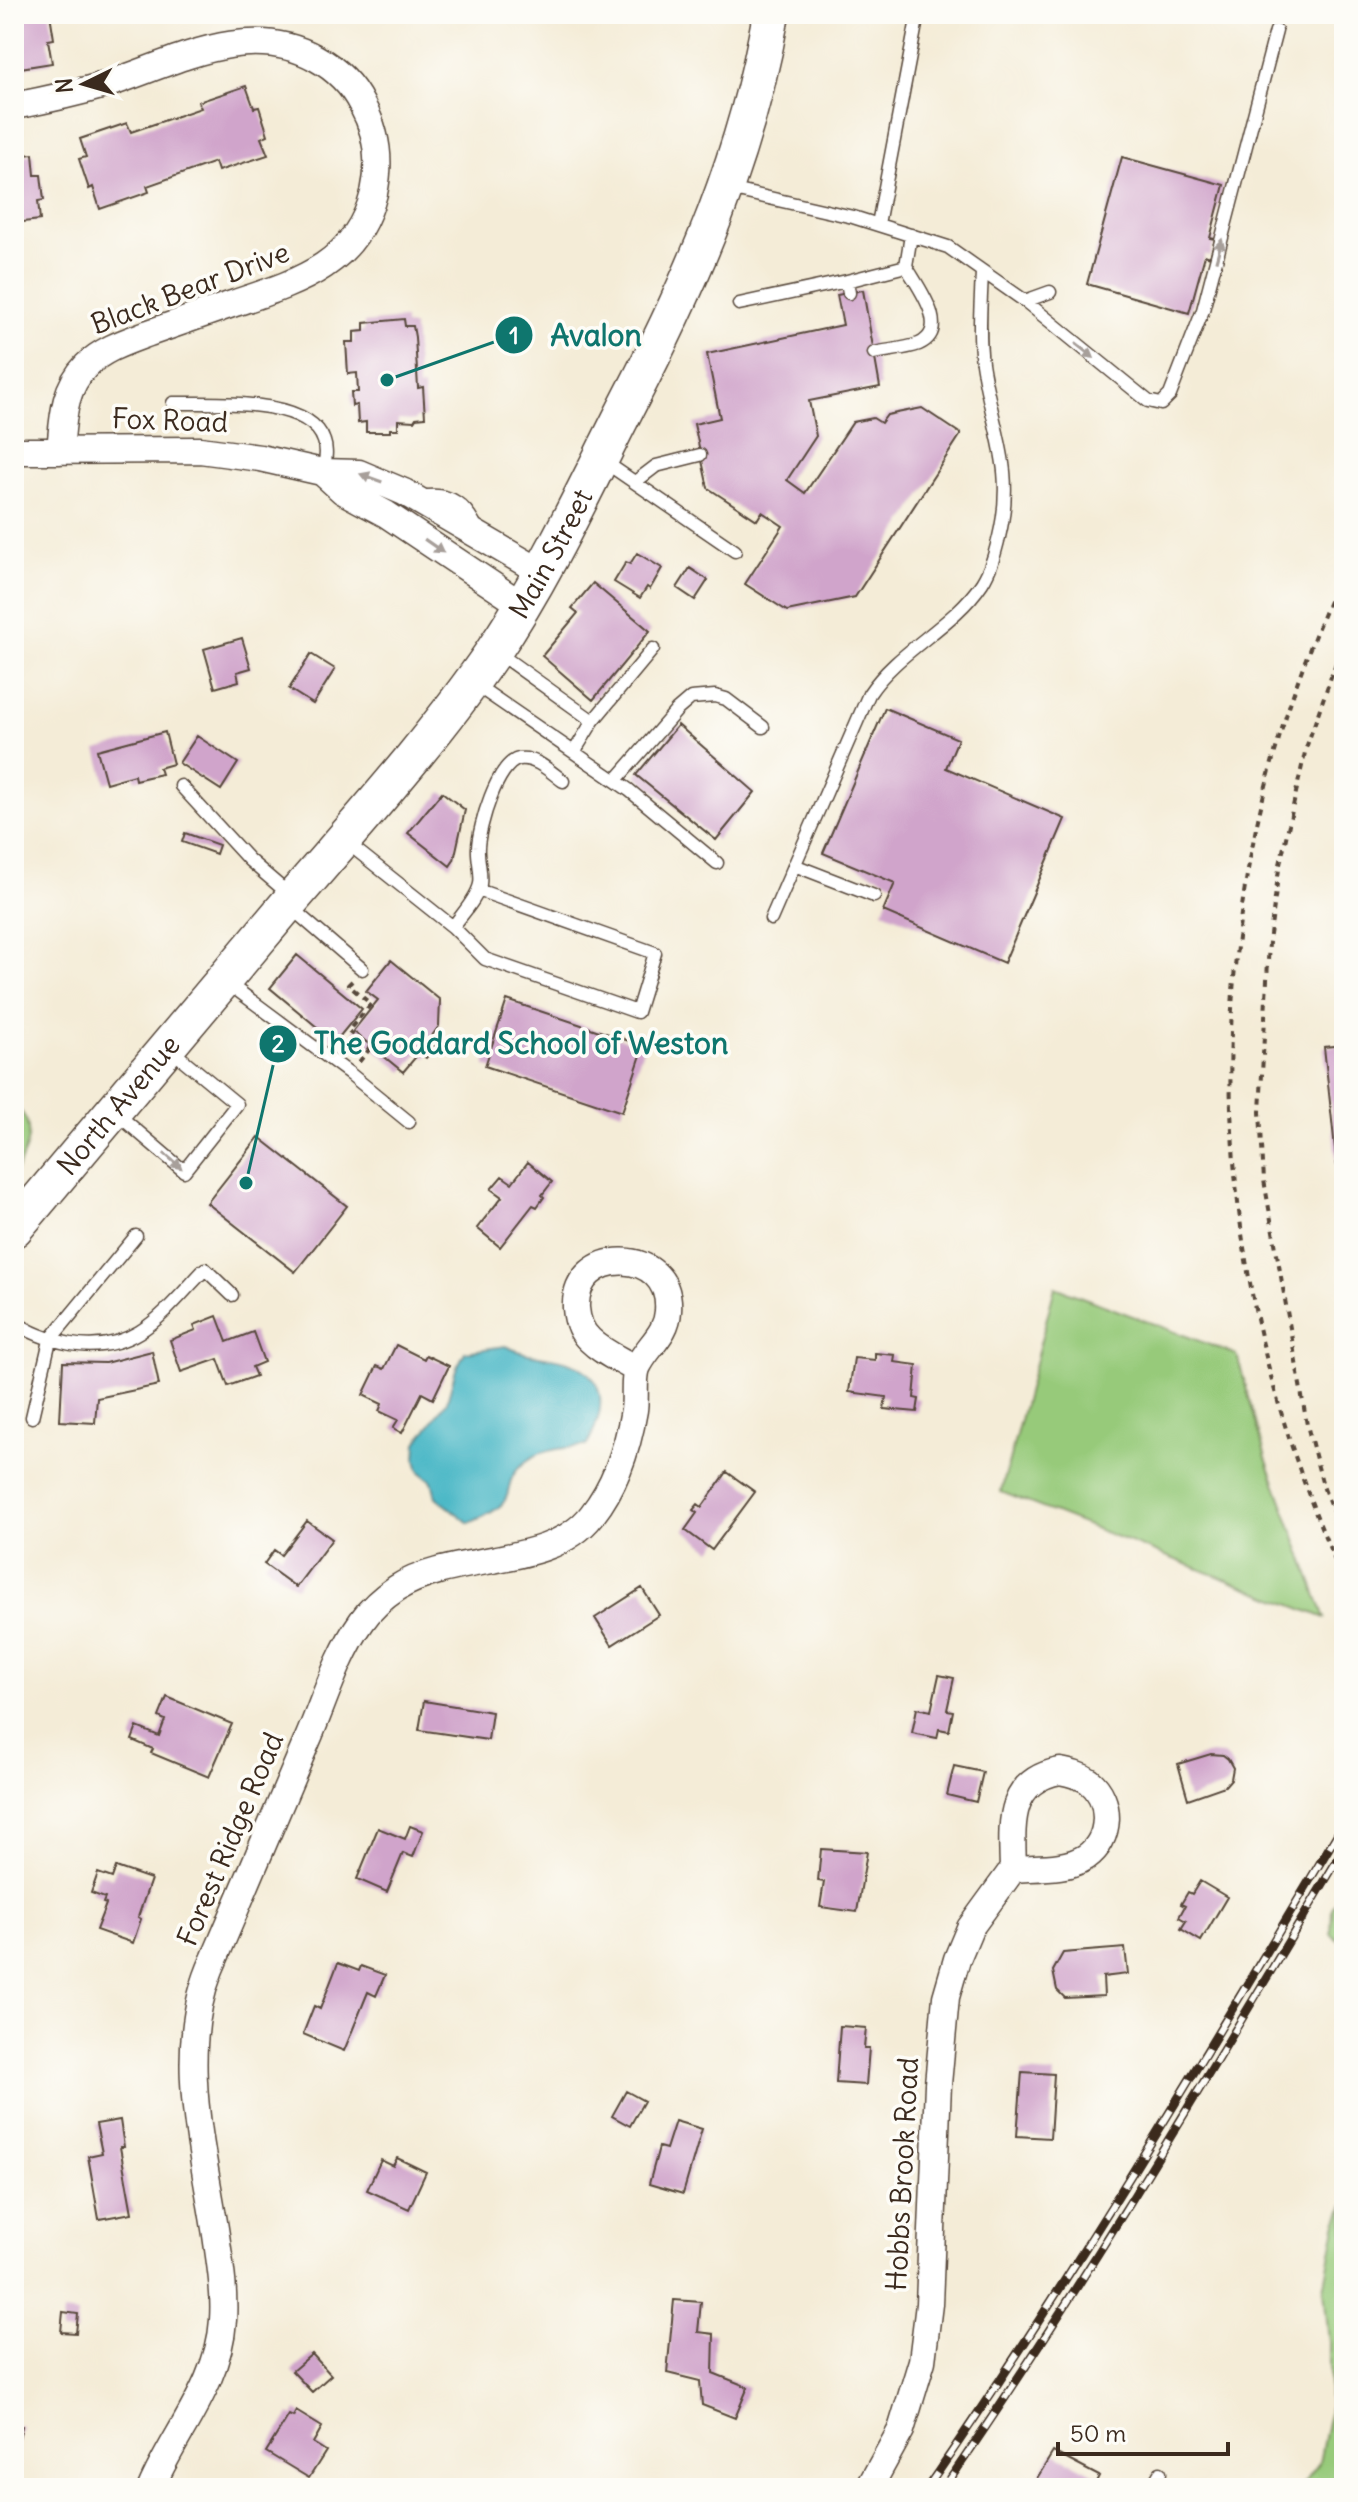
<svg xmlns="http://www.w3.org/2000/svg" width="1358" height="2502" font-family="Delius,sans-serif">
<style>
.green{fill:#97ca7a;stroke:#697a4c;stroke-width:2}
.water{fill:#4ab7c6;stroke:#427072;stroke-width:2}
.building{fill:#d0a4cb}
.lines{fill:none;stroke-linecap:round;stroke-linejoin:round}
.lane-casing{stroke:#57473a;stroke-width:15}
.street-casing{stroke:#57473a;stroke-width:29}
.secondary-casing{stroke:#57473a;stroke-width:39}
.path{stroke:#57473a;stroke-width:4;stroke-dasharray:6 6;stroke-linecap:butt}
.lane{stroke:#fff;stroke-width:12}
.street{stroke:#fff;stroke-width:26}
.secondary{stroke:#fff;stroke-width:36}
.rail-casing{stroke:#3b2a1e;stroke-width:9}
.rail{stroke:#fdfcf7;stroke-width:6;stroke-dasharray:18;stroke-linecap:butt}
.oneway{fill:#a79f9a}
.labels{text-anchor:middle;stroke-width:7;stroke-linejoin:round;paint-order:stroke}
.street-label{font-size:28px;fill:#3b2a1e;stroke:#fdfcf7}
.leader{fill:none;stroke:#0f766e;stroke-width:3}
.callout-dot{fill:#0f766e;stroke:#fdfcf7;stroke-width:3}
.mark-label{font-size:24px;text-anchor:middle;font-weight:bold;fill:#fff}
.callout-label{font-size:30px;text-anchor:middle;font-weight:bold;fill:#0f766e;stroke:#fdfcf7;stroke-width:7;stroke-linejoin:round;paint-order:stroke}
</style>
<rect width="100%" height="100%" fill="#fdfcf7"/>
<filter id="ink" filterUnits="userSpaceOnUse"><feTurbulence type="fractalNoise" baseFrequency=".0125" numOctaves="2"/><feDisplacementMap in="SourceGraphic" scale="16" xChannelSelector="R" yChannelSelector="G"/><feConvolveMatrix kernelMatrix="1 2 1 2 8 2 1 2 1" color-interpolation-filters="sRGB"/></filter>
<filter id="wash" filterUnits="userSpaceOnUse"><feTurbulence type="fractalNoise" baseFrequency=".006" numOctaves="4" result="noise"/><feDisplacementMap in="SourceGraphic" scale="32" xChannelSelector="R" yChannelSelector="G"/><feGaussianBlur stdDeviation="1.8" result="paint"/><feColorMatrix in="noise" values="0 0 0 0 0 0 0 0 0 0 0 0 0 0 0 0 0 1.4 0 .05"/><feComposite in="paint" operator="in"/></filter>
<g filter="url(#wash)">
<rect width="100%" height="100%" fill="#f4ecd7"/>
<!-- green -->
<path class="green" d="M14,1105C39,1124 26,1152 14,1175Z
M1055,1287L1237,1355L1266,1458L1325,1618L1001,1492Z
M1344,1888V1945L1331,1934L1332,1908Z
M1344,2205V2488H1300L1319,2463L1329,2412V2342L1324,2289L1336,2226Z"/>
<!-- water -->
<path class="water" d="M505,1346C529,1357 542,1355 565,1361C610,1375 606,1411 586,1446C559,1448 528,1450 513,1476C507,1486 511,1495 502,1504C494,1513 480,1518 469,1523L436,1497L432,1481L419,1471L416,1460L417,1443L447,1401L456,1369L465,1352Z"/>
<g id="blocks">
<!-- building -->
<path class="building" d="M14,14H50L54,39L48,40L52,63L14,69Z
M246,86L254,108L259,107L268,135L261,138L268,155L218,171L215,162L147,186L149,192L100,209L93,187L89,189L79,159L86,157L80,139L127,123L131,132L201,108L198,102Z
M33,154L35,175H41L44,200L38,201L40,220L14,223V156Z
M1122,157L1224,185L1210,238L1215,239L1210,257L1205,255L1189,313L1087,284Z
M863,290L880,387L809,401L816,436L787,480L805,493L853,422L873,418L881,423L887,415L922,408L961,434L855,597L787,611L745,584L783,526L762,512L757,520L708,488L694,424L720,418L707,354L843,325L837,295Z
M404,319L405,326H413L415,337L418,388L423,387L425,417L416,418L414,421L398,420V429H390V432H366V422L358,423L357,405L352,406L351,392H358L357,373L348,374L346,342H354V332L364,331V323Z
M637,553L662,568L650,589L647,587L640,598L614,582L626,562L630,564Z
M690,568L708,580L695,600L677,588Z
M593,583L650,631L593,700L542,656L578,613L572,608Z
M242,638L251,668L237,672L239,681L215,688L204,649Z
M311,654L335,669L313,704L289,689Z
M885,708L958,739L946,768L1065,819L1004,963L883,911L895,883L823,853Z
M678,725L755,792L716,840L636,775Z
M165,732L173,764L159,768L161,774L135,780L134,775L106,783L97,750Z
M197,736L238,763L221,790L179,763Z
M442,792L465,810L454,860L450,866L408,833Z
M185,833L219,845L216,854L182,842Z
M297,955L362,1009L335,1042L270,988Z
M391,960L440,1000L439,1026L428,1041L435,1047L426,1058L419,1053L403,1072L353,1031L378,1000L366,991Z
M507,1000L644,1046L622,1112L485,1066Z
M1344,1045V1213H1342L1324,1047Z
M259,1137L347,1206L295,1272L207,1203Z
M528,1162L552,1182L542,1195L544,1197L537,1207L533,1205L500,1247L477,1228L502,1197L491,1189L502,1176L512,1183Z
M217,1316L227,1342L253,1332L264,1362L252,1367L256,1376L228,1386L218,1359L181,1372L170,1340L196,1330L194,1325Z
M396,1345L424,1359L426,1355L449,1366L433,1399L422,1393L402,1433L393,1428L398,1420L379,1411L382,1404L363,1395L377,1366L384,1369Z
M152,1351L159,1385L97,1398L95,1423L60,1421L63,1362L105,1363Z
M875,1353L895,1355L894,1362L917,1365L914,1398L919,1399L917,1412L884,1409L886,1397L849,1392L854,1358L875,1360Z
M727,1472L755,1492L712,1550L685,1530L697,1513L693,1510L698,1504L702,1507Z
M307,1521L332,1539L296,1587L264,1564L274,1550L281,1555Z
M642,1588L659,1615L612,1645L595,1618Z
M939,1675L954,1678L947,1710L953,1711L949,1731L939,1729L937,1738L912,1733L917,1708L931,1711Z
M167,1697L232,1724L209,1777L151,1753L153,1749L132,1740L137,1727L159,1736L165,1720L159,1717Z
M424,1701L492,1712L488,1740L419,1730Z
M1211,1754L1223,1755L1228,1759L1233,1768L1231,1779L1225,1786L1188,1799L1178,1764Z
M954,1766L983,1772L976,1802L947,1795Z
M410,1826L423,1831L413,1857L403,1853L387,1892L357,1879L378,1828L405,1839Z
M821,1849L867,1852L857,1912L820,1907L824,1882L818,1881Z
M116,1867L151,1879L138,1917L141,1919L133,1943L96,1930L106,1904L103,1903L105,1898L91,1893L98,1873L112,1878Z
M1200,1881L1227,1897L1201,1941L1181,1929L1186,1921L1179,1917L1185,1906L1181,1904L1188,1892L1192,1894Z
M1125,1948L1128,1974L1103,1977L1104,1996L1065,1998L1057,1990L1053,1971L1063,1953Z
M338,1963L359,1971L361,1966L385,1975L376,1996L368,1992L344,2051L303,2034L314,2006L320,2009Z
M840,2026L866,2028L864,2048H869L866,2085L836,2083Z
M1022,2072L1054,2074L1050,2138L1017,2136Z
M626,2091L644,2101L630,2126L612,2116Z
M120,2120L124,2147H120L132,2213L99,2219L88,2156L102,2153L96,2124Z
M675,2121L702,2129L683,2194L649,2184L659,2147L666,2149Z
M397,2158L426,2172L409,2209L367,2190L381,2160L393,2166Z
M674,2300L701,2302L698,2332L714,2334L713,2373L748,2387L735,2418L702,2405L700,2381L667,2373Z
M63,2312L78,2314L76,2333L61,2332Z
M312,2354L331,2375L312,2392L292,2371Z
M296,2411L322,2427L313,2443L326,2451L309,2478L266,2452L289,2415L293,2417Z
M14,2425L22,2426L15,2454H14Z
M1053,2452L1099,2476L1093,2488H1031Z"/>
</g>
</g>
<g filter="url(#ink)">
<use href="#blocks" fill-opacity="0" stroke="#57473a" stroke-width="2"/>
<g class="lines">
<defs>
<path id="lane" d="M729,189L853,217L948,247L1025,301L1148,401L1161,404L1170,395L1203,310L1276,31
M878,224L918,14
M849,293L847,281L906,266L911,235
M1025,301L1050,292
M739,304L847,281
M874,353C888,350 905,349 919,344C952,329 917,286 906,266
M173,403C211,404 309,396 324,441C328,452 325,462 322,472
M602,460L735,551
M635,482L656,466L700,455
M422,497C451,491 467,506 478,531
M498,653L593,721
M476,685L629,790L717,863
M574,752L593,721L653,649
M616,780L677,710L691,698L715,696L726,699L763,727
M181,786L249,860L291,896
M345,841L453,927L485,959L637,1012L655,953L478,890
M794,865L874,896
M289,906L362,969
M771,919L869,694C898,650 953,627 982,583C991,569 995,553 999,537C1016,467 992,430 982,363C978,333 981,302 982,271
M453,927C461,915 477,899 480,884C482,872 477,859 478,847C479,827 497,763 519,759C535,756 552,773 563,781
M225,981L349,1073L409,1122
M116,1113L184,1171L237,1104L170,1049
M14,1321C31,1334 50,1340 71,1344C136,1355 165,1311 205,1269L232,1295
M32,1417L50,1340L136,1236
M1151,2488L1160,2473"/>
<path id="street" d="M14,106C46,100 77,93 108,84C175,62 248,20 316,58C336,69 352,85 362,105C377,132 381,162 374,193C356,265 298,282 235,303C207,313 178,323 149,333C128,341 102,349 86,366C63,389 63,420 60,451
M14,451L200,450L260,458L322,472L359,473L404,492L541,572
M322,472L343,491L386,514L522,605
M1060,1771C1070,1773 1080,1775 1089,1781C1113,1800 1111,1840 1086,1857C1066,1870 1035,1867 1013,1869C1012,1826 1006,1781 1060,1771Z
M151,2488C175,2432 219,2384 223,2320C225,2292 220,2263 216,2235C203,2149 176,2053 210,1969C242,1893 275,1817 307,1741C324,1702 337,1656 362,1621C371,1608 385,1596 397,1588C453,1552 550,1570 592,1515C615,1486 628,1446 634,1410C636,1397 633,1379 637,1368C646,1347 667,1335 668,1311C673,1246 573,1245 576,1308C577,1321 581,1332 590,1340C603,1353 621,1360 636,1369
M869,2488L901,2430L922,2361L929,2304L938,2084L946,1997L957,1959L970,1928L1013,1869"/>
<g id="secondary">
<path id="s1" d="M14,1229C105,1121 195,1013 286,906C357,823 432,741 493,652C546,574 586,486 629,402C694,277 747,154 771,14"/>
</g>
</defs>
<!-- lane casing -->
<use href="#lane" class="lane-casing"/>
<!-- street casing -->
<use href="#street" class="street-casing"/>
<!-- secondary casing -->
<use href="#secondary" class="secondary-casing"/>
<!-- path -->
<path class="path" d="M1344,568C1190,898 1195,1250 1344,1581
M1344,640L1306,748L1279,869L1269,942L1260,1112L1264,1180L1307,1425L1323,1486L1344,1540
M352,981L348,985L371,1004L348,1031L369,1049
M359,1062L372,1046"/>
<!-- lane -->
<use href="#lane" class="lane"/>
<!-- street -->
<use href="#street" class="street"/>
<!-- secondary -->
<use href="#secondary" class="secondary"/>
<defs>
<path id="rail" d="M927,2488C1076,2273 1209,2048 1344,1823
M944,2488C1087,2281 1214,2065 1344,1849"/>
</defs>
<!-- rail casing -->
<use href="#rail" class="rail-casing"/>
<!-- rail -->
<use href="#rail" class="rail"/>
</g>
<!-- one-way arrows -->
<defs><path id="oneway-solid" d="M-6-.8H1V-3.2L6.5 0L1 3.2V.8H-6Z" transform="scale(2)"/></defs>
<g class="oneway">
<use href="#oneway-solid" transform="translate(1219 250) rotate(-75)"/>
<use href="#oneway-solid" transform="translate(1085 351) rotate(38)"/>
<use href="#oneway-solid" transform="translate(371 478) rotate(-160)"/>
<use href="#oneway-solid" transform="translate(434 546) rotate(35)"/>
<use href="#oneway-solid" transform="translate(173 1161) rotate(41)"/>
</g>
</g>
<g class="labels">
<!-- street labels -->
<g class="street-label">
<text transform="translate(190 288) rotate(-21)" y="10">Black Bear Drive</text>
<text transform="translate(170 420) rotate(2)" y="10">Fox Road</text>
<text dy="10" stroke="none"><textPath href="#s1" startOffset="864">Main Street</textPath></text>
<text dy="10" stroke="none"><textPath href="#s1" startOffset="162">North Avenue</textPath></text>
<text transform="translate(230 1839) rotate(-67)" y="10">Forest Ridge Road</text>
<text transform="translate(902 2174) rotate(-87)" y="10">Hobbs Brook Road</text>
</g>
</g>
<!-- callouts -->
<path class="leader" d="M387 380L514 335M246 1183L278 1044"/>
<g class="callout-dot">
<circle cx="387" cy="380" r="8"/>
<circle cx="246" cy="1183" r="8"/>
<circle cx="514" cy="335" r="20"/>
<circle cx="278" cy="1044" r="20"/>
</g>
<g class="mark-label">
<text x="514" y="344">1</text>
<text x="278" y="1052">2</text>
</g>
<g class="callout-label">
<text x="596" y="346">Avalon</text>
<text x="521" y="1054">The Goddard School of Weston</text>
</g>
<!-- margin -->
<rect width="1358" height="2502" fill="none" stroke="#fdfcf7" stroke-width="48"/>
<!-- north arrow -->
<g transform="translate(84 84) rotate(265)" stroke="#fdfcf7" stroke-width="6" paint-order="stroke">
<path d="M0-6L14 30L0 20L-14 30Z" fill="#3b2a1e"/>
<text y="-12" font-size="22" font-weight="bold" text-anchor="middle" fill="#3b2a1e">N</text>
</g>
<!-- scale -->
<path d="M1058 2442v12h170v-12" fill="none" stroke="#3b2a1e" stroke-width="4"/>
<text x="1070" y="2442" font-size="24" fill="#3b2a1e" stroke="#fdfcf7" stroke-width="6" paint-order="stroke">50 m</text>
</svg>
